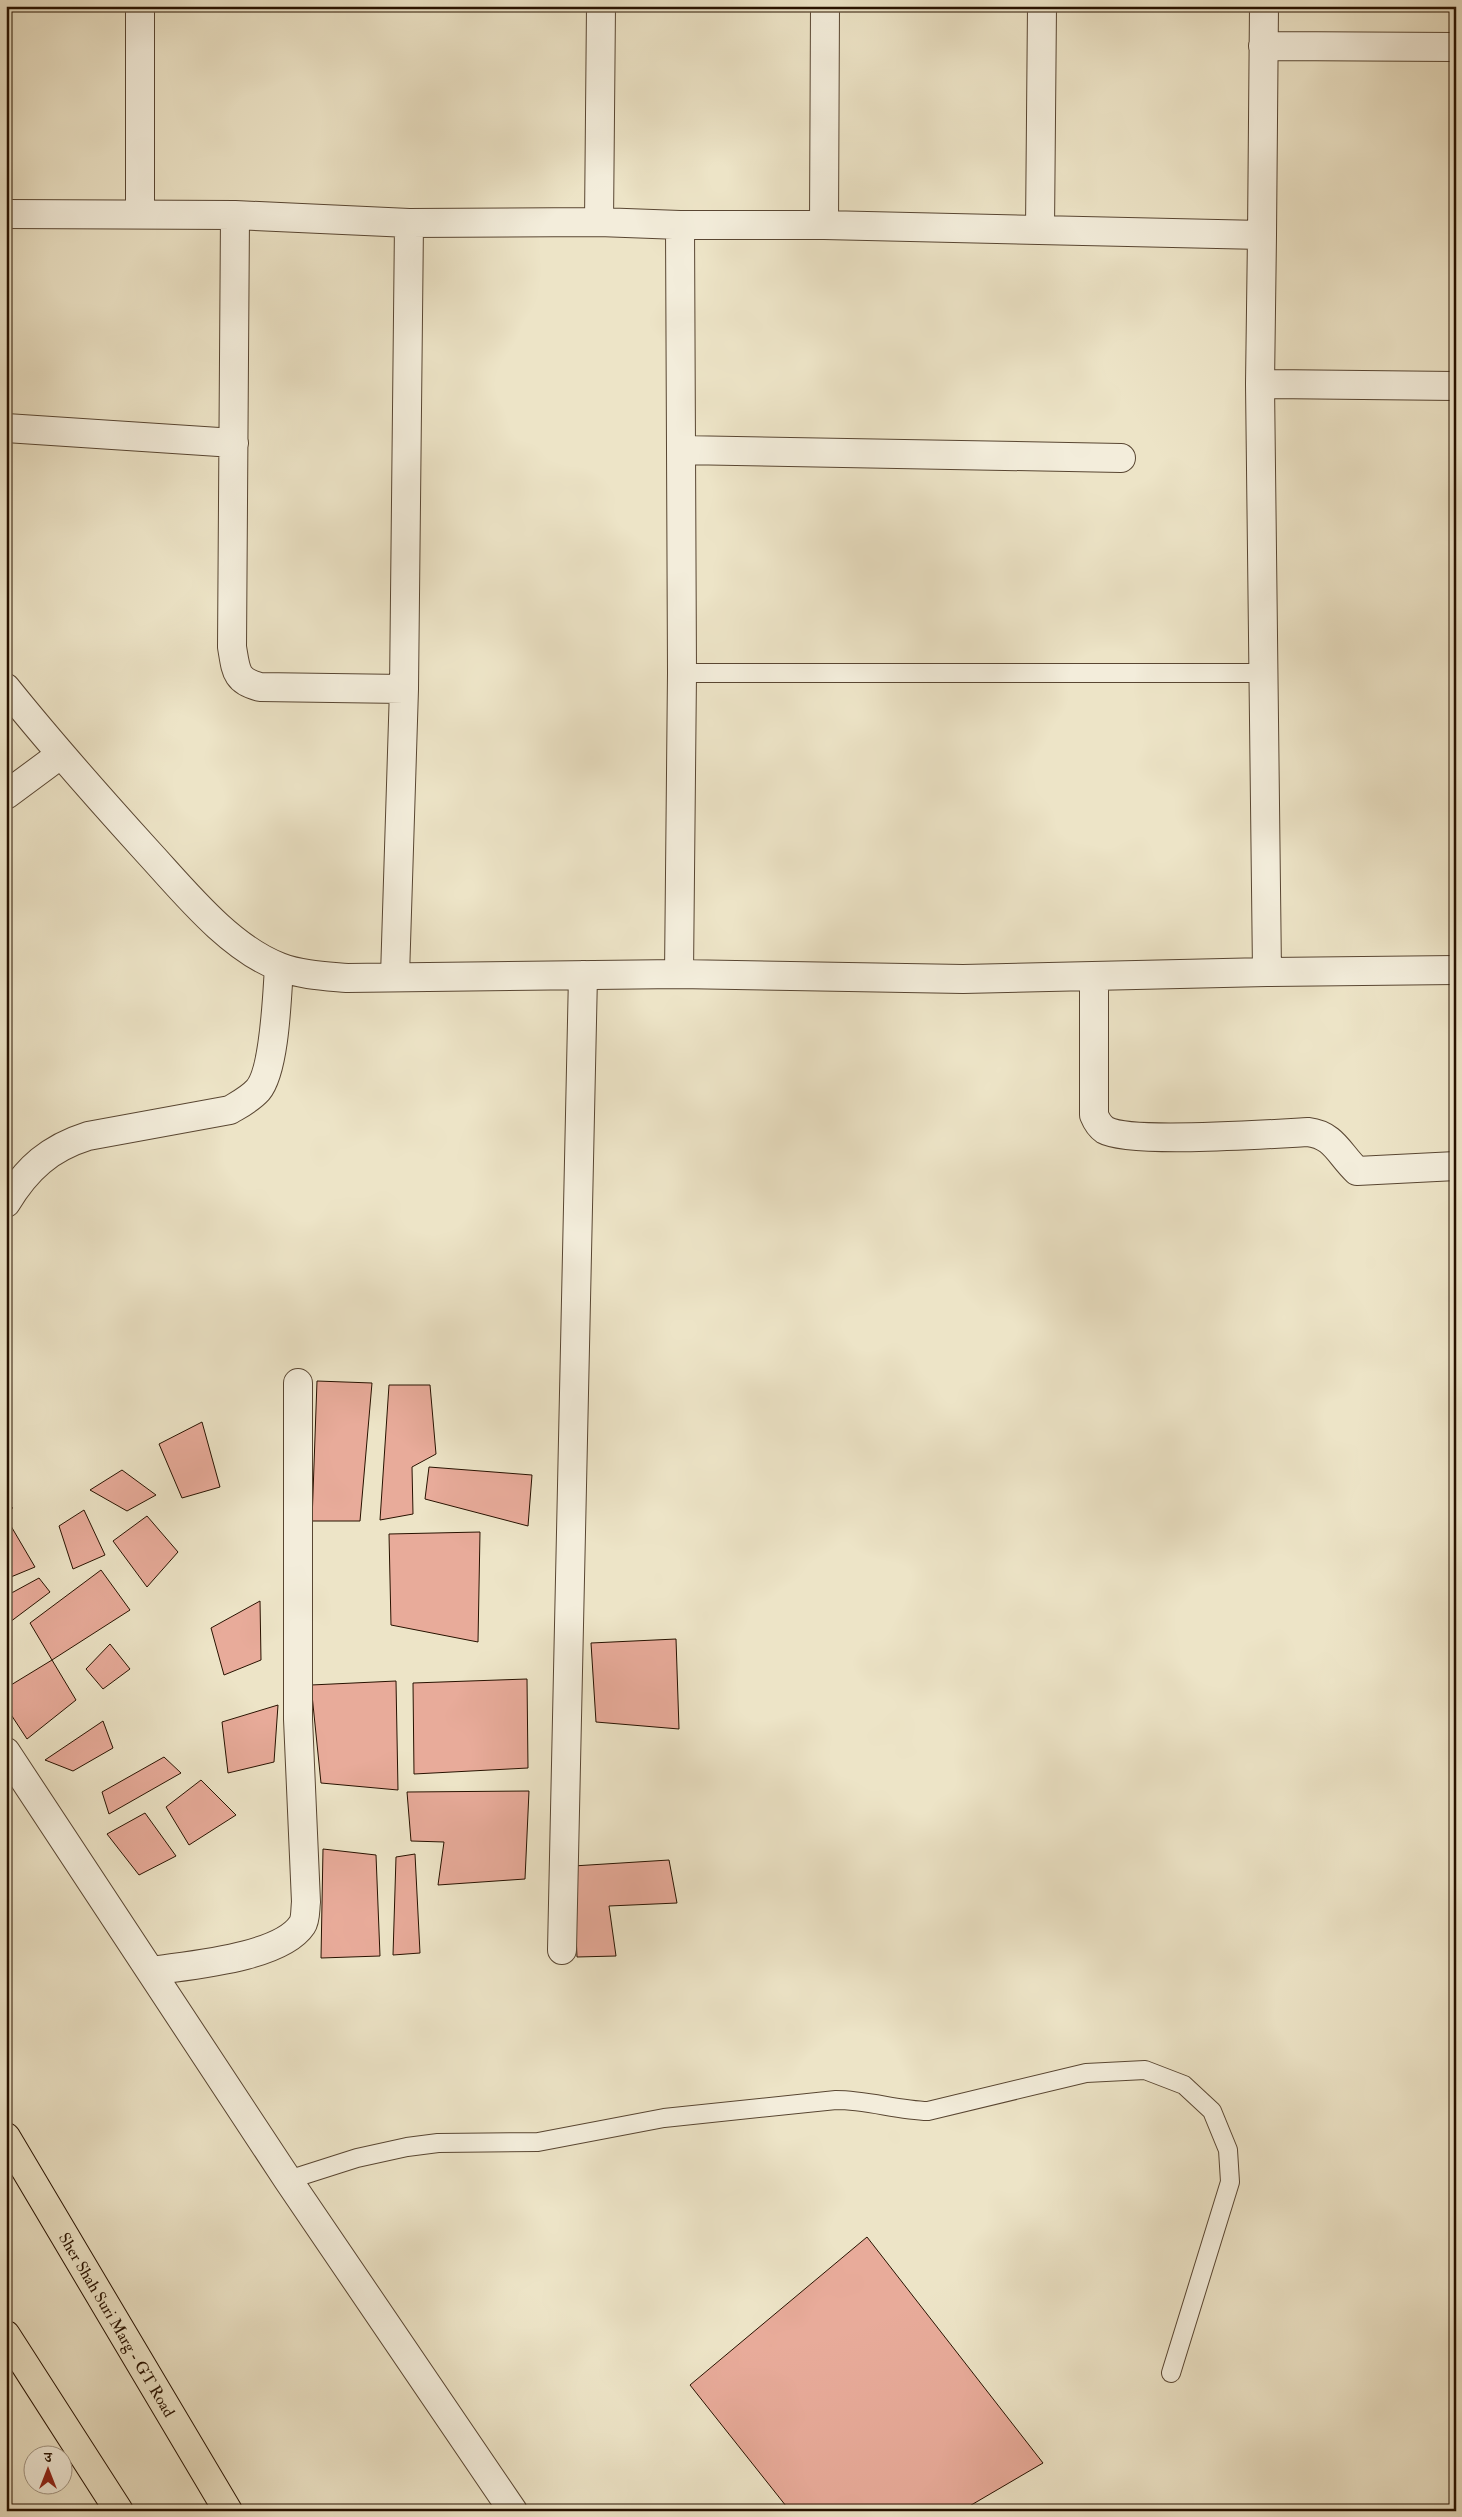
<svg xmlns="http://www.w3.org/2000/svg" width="1462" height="2517" font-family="'IM FELL Double Pica','Noto Serif Devanagari',serif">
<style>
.building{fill:#e8ab9a;stroke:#281200}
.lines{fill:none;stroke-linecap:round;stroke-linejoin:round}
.service-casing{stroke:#594632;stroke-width:20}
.minor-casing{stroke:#594632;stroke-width:30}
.primary-casing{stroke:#281200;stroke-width:30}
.service{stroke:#f3eddb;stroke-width:18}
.minor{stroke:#f3eddb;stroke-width:28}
.primary{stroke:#ede4c7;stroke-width:28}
.labels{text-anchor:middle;stroke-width:5;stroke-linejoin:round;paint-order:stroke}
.street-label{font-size:16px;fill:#281200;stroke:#f3eddb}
</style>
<rect width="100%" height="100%" fill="#ede4c7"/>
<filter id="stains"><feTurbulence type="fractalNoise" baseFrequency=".004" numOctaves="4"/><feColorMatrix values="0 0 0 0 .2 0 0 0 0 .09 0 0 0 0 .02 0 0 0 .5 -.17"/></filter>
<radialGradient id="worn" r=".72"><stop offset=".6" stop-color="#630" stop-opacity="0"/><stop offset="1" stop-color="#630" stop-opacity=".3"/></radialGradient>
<!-- building -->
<path class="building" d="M317,1381L372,1383L360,1521H312Z
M389,1385H430L436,1454L412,1467L413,1514L380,1520Z
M202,1422L220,1487L182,1498L159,1444Z
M429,1467L532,1475L528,1526L425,1499Z
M122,1470L156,1495L127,1511L90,1490Z
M6,1503L13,1508L6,1512Z
M84,1510L105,1555L73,1569L59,1526Z
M147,1516L178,1552L147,1587L113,1541Z
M8,1521L35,1567L6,1579V1522Z
M480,1532L478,1642L391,1625L389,1534Z
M101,1570L130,1610L52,1660L30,1623Z
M39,1578L50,1592L6,1625V1596Z
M260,1601L261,1660L224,1675L211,1628Z
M676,1639L679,1729L596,1722L591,1643Z
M110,1644L130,1669L103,1689L86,1669Z
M52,1660L76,1700L27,1739L6,1707V1688Z
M527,1679L528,1768L414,1774L413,1683Z
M396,1681L398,1790L321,1783L311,1685Z
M278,1705L274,1762L228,1773L222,1722Z
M103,1721L113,1748L73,1771L45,1760Z
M164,1757L181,1773L109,1814L102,1792Z
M201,1780L236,1815L189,1845L166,1807Z
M529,1791L525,1879L438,1885L444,1842L411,1841L407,1792Z
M145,1813L176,1856L139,1875L107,1834Z
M323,1849L376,1855L380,1956L321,1958Z
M415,1854L420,1953L393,1955L396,1857Z
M669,1860L677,1903L609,1906L616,1956L577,1957L573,1866Z
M867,2237L1043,2463L961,2511H790L690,2385Z"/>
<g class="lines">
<defs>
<path id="service" d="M682,673H1262
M288,2180L357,2158L407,2147L438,2143L538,2142L664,2118L836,2100C867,2100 897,2110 928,2111L1086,2073L1145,2070L1184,2085L1212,2111L1228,2150L1230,2182L1171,2373"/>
<path id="minor" d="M140,6V214
M1263,46L1456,47
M6,214L235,215L409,223L599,222L680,225H824L1262,235L1260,384L1267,972
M235,215L232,647C236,670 235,681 260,687L404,689
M599,222L601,6
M824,225L825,6
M1040,229L1042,6
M1262,235L1264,6
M1260,384L1456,386
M6,428L234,443
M681,450L1121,458
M6,688C51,744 98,797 147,851C183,890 229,948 280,967C301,975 325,976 347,978L679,974L963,979L1267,972L1456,970
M6,795L60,755
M679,974L682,673L680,225
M395,976L404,689L409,223
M1094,976V1115C1096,1120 1099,1126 1105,1130C1129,1144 1272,1134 1308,1132C1334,1135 1339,1154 1357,1171L1456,1166
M6,1203C27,1168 50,1148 88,1136L230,1110C240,1104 250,1099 258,1090C275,1070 277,995 279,967
M6,1752L288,2180L513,2511
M562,1950L583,975
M152,1971C190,1965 280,1958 302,1925C306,1919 305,1909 306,1902L298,1719V1383"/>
<g id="primary">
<path id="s1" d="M6,2137L228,2511"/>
<path d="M6,2335L119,2511"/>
</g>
</defs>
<!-- service casing -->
<use href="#service" class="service-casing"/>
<!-- minor casing -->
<use href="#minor" class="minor-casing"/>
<!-- primary casing -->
<use href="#primary" class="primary-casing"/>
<!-- service -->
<use href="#service" class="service"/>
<!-- minor -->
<use href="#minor" class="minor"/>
<!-- primary -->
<use href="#primary" class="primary"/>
</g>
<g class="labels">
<!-- street labels -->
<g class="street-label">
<text dy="6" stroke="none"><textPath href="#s1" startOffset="218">Sher Shah Suri Marg - GT Road</textPath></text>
</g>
</g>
<!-- margin -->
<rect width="1462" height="2517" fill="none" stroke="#ede4c7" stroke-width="25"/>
<rect x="8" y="8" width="1447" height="2502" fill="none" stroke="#281200" stroke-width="2.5"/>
<rect x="12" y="12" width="1437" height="2492" fill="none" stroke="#281200"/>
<!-- north arrow -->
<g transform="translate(48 2470)"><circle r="24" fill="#f3eddb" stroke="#a29583"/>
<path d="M0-4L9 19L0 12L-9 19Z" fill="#8f2418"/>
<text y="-8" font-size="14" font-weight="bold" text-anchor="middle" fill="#281200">उ</text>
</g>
<rect width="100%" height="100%" filter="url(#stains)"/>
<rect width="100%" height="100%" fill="url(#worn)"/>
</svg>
